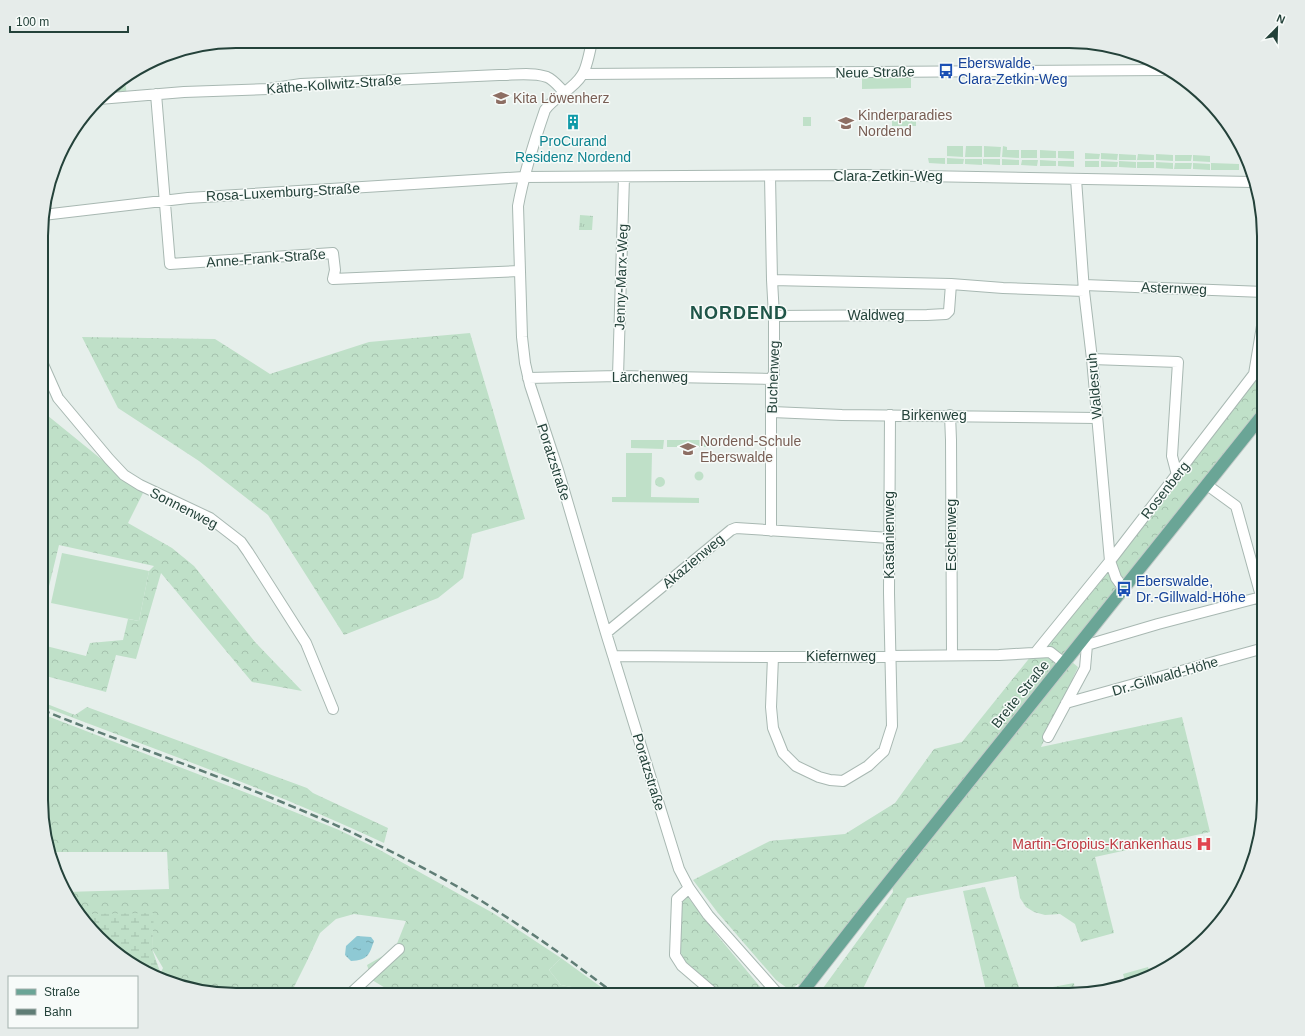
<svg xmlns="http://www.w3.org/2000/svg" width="1305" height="1036" font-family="Helvetica,sans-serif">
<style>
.grass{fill:#bfe0c8}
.forest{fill:url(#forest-crowns)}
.wetland{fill:url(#wetland-marsh)}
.park{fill:url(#park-tufts)}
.garden{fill:url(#garden-furrows)}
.water{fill:url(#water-ripples)}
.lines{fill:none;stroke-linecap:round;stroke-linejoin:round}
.minor-casing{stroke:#a8b8b2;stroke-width:12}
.major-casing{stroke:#c2cac8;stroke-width:14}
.minor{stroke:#fff;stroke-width:10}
.major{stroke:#6aa596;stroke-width:12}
.rail{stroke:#5f7d75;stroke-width:2.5;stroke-dasharray:8 4;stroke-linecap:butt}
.labels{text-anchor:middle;stroke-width:3;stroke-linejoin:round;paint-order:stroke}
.transit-label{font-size:14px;fill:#164399;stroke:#f7fbf9;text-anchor:start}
.street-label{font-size:14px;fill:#24423a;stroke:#f7fbf9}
.education-label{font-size:14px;fill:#785e54;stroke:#f7fbf9;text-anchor:start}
.culture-label{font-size:14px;fill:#0d838f;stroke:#f7fbf9}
.health-label{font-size:14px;fill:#be3a42;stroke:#f7fbf9;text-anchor:end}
.district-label{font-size:18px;font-weight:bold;letter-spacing:1px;fill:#1f5548;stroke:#f7fbf9}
.rim{fill:none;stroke:#24423a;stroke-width:2}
</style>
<defs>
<pattern id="forest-crowns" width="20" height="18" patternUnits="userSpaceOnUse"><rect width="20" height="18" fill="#bfe0c8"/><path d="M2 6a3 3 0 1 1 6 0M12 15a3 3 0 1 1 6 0" fill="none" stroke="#a4c1ad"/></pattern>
<pattern id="wetland-marsh" width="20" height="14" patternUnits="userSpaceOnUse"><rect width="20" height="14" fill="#bfe0c8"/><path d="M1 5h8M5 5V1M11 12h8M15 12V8" fill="none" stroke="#a4c1ad"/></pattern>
<pattern id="park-tufts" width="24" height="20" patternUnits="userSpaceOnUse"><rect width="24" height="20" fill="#bfe0c8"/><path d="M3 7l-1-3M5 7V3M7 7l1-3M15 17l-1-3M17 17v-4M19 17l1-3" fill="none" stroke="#a4c1ad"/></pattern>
<pattern id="garden-furrows" width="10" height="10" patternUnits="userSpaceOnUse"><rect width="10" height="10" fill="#bfe0c8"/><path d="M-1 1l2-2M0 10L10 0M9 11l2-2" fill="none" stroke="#a4c1ad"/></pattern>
<pattern id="water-ripples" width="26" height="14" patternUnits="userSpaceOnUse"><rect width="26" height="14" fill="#8ec9d4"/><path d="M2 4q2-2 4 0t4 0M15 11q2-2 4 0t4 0" fill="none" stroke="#74a5ad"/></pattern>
</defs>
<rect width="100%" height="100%" fill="#e6efeb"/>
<!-- grass -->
<path class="grass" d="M911,77V88L862,89V78Z
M892,113H916V126H892Z
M803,117H811V126H803Z
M947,146H963V157L947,156Z
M966,146H982V157H965Z
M984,146L1001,147L1000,157H984Z
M1003,146L1007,147V150H1019V158L1002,157Z
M1021,150H1037V158H1021Z
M1040,150L1056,151V158H1040Z
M1058,151H1074V159L1058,158Z
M1085,153L1100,154L1099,159H1085Z
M1101,153L1118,154L1117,160L1101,159Z
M1119,154L1136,155V160H1119Z
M1138,154L1154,155V160H1137Z
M1156,154L1173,155V161L1156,160Z
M1175,155H1192L1191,161H1175Z
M1193,155L1210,156V162L1193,161Z
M928,158H945V164L929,163Z
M947,158L964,159L963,164H947Z
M965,159H982V165L965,164Z
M983,159H1000V165L983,164Z
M1002,159L1019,160V165H1002Z
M1022,160H1038L1037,166L1021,165Z
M1040,160L1056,161V166H1040Z
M1058,161H1074V167L1058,166Z
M1085,161H1099V167H1085Z
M1101,161L1118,162L1117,167H1101Z
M1119,161L1136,162V168L1119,167Z
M1137,162H1154V168H1137Z
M1156,162L1173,163V169L1156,168Z
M1175,163H1192L1191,169H1174Z
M1193,163L1210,164V170L1193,169Z
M1211,163L1239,164V170H1211Z
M631,440H664L663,449L631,448Z
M667,440H714V447H667Z
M626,453H652L651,497L699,498V503L612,502V497H626Z
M62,553L149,571L139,621L51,603Z
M561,958L612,995H590L582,989L561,985L549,970Z
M1148,967L1151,975L1144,980L1126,984L1123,974Z"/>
<!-- forest -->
<path class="forest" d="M470,333L525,519L472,534L463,578L438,598L344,635L268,515L199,461L118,408L82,337L215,339L270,374L369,342Z
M1264,359V408L801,986L798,984L792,989L787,988L776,980L718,913L693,880L770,841L845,834L895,803L934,749L962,742L1114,553Z
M42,411L143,493L128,523L172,548L194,566L255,642L302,691L252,682L161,573L136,659L116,655L106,692L42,675V645L86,656L90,643L123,640L128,619L139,621L149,571L154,566L59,545L42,615Z
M1072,662L1078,667L1041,747L1182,717L1210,832L1095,857L1114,933L1081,942L1075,924L1060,914L1045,915L1034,912L1026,907L1020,898L1016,876L907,898L860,995H818L893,892L892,885Z
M42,702L75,715L87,707L307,788L313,793L388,828L384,843C273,791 157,750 42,706Z
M42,714L260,798L339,830L378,849L493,913L561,958L549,970L561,985L582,989L580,995H397L372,980L367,965L388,953L396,946L406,921L354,914L336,919L320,933L306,963L290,995H223L162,980L158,978L163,968L152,949L153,914H83L65,892L169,889L167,852H52L41,813Z
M985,887L1021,993L1074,983L1075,994L1069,995H987L963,891Z
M687,896L717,935L767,995H721L686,966L682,958L679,941L680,908L683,898Z"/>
<!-- wetland -->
<path class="wetland" d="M154,913L152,949L163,980L107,946L83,914Z"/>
<!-- park -->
<path class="park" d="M580,215L593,216L592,230H579Z
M694.5 476a4.5 4.5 0 1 1 9 0a4.5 4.5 0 1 1-9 0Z
M655 482a5 5 0 1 1 10 0a5 5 0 1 1-10 0Z"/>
<!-- garden -->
<path class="garden" d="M125,79L127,97L99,99L108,89Z"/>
<!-- water -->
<path class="water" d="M357,936L371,937L374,941C369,955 368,960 351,961L345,955L346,946Z"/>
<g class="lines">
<defs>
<path id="minor" d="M592,41C590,50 587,68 582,75C573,90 555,96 545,110C534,142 524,173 518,206L522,337L525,363L530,385L558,470L606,633L679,869L689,888L708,915L779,995
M583,74L1166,70
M156,94L170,264L333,253L335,270L333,279L519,271
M99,99L184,92L268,89L301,84L499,75C514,75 533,72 547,77C554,80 559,87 564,92
M770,176L772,280L774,316V373L771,379V531
M1076,179L1084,291L1092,359L1110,561L1116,578L1124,589
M43,215L188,198L524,177L866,175L1253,182
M772,280L951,284L1003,288L1084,291
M1084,285L1264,292
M774,316L927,315L946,314L949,311L951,284
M1092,359L1178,362L1172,456L1177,475
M42,362L58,398L109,459L124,475L140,485L210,518L241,542L248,552L306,643L333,709
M618,376L624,177
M528,378L618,376L771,379
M772,412L842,415L1096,418
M950,415L951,440L952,655
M1207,485L1236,506L1264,607
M606,633L731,530L736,528L890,538
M1082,641L1087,645L1158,624L1261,597
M1036,652L1110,561L1254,374L1264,314
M613,656L773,657L999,655L1050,652L1064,663
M773,657L771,707L773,728L783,753L796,766L819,777L830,780L843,781L868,766L884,751L892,726L889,593L890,415
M1066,703L1264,648
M1048,737L1085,668L1087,645
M689,888L677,899L675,955L682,966L716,995
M349,995L399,949"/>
<path id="major" d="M800,995L864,913L1264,413"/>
</defs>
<!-- minor casing -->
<use href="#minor" class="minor-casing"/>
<!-- major casing -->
<use href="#major" class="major-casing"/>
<!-- minor -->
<use href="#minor" class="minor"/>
<!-- major -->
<use href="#major" class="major"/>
<!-- rail -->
<path class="rail" d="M42,710C156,756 274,793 384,848C422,867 461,887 497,911C538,937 577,965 616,995"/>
</g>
<!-- icons -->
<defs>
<symbol id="bus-bare" viewBox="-9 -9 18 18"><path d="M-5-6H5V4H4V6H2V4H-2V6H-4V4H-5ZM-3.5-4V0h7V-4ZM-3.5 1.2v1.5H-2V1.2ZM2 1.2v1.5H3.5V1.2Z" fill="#1a4fb4" stroke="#f7fbf9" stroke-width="2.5" paint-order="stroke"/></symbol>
<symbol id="school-bare" viewBox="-9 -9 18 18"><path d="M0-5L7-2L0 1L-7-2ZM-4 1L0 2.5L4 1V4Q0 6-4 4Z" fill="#8d6e63" stroke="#f7fbf9" stroke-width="2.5" paint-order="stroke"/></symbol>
<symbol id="building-bare" viewBox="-9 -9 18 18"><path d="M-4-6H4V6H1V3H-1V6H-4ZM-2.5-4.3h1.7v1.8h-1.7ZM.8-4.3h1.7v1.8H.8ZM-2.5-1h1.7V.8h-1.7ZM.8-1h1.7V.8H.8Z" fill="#0f9aa8" stroke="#f7fbf9" stroke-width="2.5" paint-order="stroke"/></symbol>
<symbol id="hospital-bare" viewBox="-9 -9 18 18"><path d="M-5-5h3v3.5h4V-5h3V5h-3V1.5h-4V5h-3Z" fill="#e0444e" stroke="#f7fbf9" stroke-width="2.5" paint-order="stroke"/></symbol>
</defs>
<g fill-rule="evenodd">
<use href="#bus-bare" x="935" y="60" width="22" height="22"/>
<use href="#school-bare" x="490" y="87" width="22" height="22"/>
<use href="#building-bare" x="562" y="111" width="22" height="22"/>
<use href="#school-bare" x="835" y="112" width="22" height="22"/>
<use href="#school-bare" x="677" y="438" width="22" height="22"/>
<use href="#bus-bare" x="1113" y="578" width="22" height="22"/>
<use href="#hospital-bare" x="1193" y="833" width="22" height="22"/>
</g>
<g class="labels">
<!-- transit labels -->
<g class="transit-label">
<text x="958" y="68">Eberswalde,<tspan x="958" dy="16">Clara-Zetkin-Weg</tspan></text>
<text x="1136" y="586">Eberswalde,<tspan x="1136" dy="16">Dr.-Gillwald-Höhe</tspan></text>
</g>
<!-- street labels -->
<g class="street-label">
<text transform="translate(875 72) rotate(-1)" y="5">Neue Straße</text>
<text transform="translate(334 84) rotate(-4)" y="5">Käthe-Kollwitz-Straße</text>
<text x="888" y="181">Clara-Zetkin-Weg</text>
<text transform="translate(283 192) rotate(-3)" y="5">Rosa-Luxemburg-Straße</text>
<text transform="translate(266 258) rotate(-4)" y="5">Anne-Frank-Straße</text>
<text transform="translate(621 277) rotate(-88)" y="5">Jenny-Marx-Weg</text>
<text transform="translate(1174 288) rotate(2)" y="5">Asternweg</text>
<text x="876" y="320">Waldweg</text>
<text x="650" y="382">Lärchenweg</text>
<text transform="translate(773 377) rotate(-88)" y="5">Buchenweg</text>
<text transform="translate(1094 386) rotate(-95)" y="5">Waldesruh</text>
<text x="934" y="420">Birkenweg</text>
<text transform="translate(554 462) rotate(72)" y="5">Poratzstraße</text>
<text transform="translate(1165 490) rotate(-52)" y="5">Rosenberg</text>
<text transform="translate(184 508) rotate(27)" y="5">Sonnenweg</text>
<text transform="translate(889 535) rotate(-90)" y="5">Kastanienweg</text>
<text transform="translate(951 535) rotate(-90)" y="5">Eschenweg</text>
<text transform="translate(693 561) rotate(-40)" y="5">Akazienweg</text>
<text x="841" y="661">Kiefernweg</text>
<text transform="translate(1165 676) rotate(-16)" y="5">Dr.-Gillwald-Höhe</text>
<text transform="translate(1020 694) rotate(-51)" y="5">Breite Straße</text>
<text transform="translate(649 772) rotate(73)" y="5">Poratzstraße</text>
</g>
<!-- education labels -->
<g class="education-label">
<text x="513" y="103">Kita Löwenherz</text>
<text x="858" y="120">Kinderparadies<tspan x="858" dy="16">Nordend</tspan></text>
<text x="700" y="446">Nordend-Schule<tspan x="700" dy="16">Eberswalde</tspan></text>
</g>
<!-- culture labels -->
<g class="culture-label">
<text x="573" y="146">ProCurand<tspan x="573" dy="16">Residenz Nordend</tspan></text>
</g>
<!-- health labels -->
<g class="health-label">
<text x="1192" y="849">Martin-Gropius-Krankenhaus</text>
</g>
<!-- district labels -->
<g class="district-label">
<text x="739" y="319">NORDEND</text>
</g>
</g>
<!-- crop -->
<path d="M0 0H1305V1036H0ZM236 48H1069A188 188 0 0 1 1257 236V800A188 188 0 0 1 1069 988H236A188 188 0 0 1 48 800V236A188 188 0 0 1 236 48Z" fill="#e6ecea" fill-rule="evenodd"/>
<path class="rim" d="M236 48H1069A188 188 0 0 1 1257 236V800A188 188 0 0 1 1069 988H236A188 188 0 0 1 48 800V236A188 188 0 0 1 236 48Z"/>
<!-- legend -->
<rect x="8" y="976" width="130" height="52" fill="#f7fbf9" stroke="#a3b1ad"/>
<rect x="16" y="989" width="20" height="6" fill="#6aa596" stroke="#a3b1ad"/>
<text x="44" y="996" font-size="12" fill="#24423a">Straße</text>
<rect x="16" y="1009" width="20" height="6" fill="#5f7d75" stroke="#a3b1ad"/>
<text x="44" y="1016" font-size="12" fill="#24423a">Bahn</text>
<!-- north arrow -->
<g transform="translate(1277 28) rotate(23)" stroke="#f7fbf9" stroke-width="3" paint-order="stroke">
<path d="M0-3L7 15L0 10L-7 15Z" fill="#24423a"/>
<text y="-6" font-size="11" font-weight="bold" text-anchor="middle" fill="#24423a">N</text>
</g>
<!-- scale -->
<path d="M10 26v6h118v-6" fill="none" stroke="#24423a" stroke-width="2"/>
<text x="16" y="26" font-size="12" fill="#24423a" stroke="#f7fbf9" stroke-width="3" paint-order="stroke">100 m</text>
</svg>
